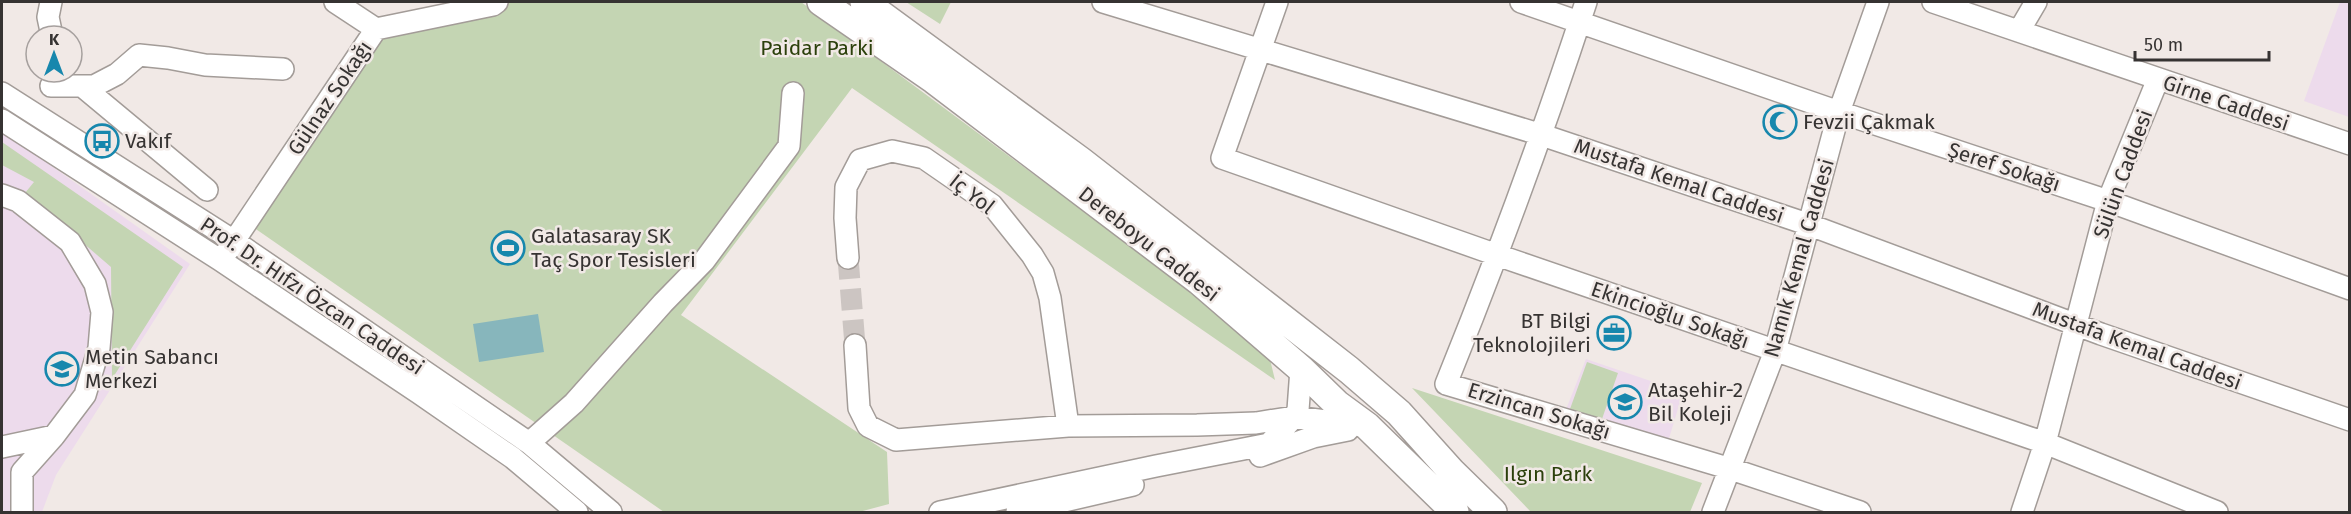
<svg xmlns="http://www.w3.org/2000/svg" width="2351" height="514" font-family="'Fira Sans',sans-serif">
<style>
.education{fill:#eddbec}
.green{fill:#c4d5b3}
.water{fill:#87b6bc}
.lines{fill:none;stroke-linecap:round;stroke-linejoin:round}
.minor-tunnel{stroke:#ccc5c2;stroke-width:21;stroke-dasharray:21 10;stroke-linecap:butt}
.minor-casing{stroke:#a39c98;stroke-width:24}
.major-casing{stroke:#a39c98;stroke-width:30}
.minor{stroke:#fff;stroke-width:21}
.major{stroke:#fff;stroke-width:27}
.labels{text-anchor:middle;stroke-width:5;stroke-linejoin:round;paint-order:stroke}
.park-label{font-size:21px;fill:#2b400b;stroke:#f1e9e6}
.street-label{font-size:21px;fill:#363332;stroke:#f1e9e6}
.poi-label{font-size:21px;fill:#363332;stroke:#f1e9e6;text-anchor:start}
</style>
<rect width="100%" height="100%" fill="#f1e9e6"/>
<!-- education -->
<path class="education" d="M2340,2H2349V117L2304,101Z
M2,131L190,264L56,475L42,512H2Z
M1586,359L1683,392L1667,445L1565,412Z"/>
<!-- green -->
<path class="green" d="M504,2H801L1267,347L1275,380L852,88L681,315L887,452L889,504L859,512H664L250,225L376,36Z
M906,2H951L940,24Z
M2,142L183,267L112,379L111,267L25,193L34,182L2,165Z
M1587,362L1618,373L1602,419L1570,409Z
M1412,388L1702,483L1690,512H1531Z"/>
<!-- water -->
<path class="water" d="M538,314L544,352L479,362L473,324Z"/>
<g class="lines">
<!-- minor-tunnel -->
<path class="minor-tunnel" d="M848,258L855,345"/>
<defs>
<path id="minor" d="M51,2L48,17L52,36
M335,2L376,29
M1103,2L1542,135L1810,225L2101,334L2350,420
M1277,2L1222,158L1497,255L2045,443L2217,512
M1521,2L1839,112L2108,201L2350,289
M1586,2C1544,131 1497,258 1446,384L1731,469L1860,512
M1933,2L2350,144
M2019,31L2036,2
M51,86H94L117,74L139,55L168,58L205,65L283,69
M82,86L207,190
M2,93L234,241L529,443L611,512
M2,120L220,260L419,393L513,458L577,512
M2,195L18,201L70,242L95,284L102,312L99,348L85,395L54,436L22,472V512
M226,253L376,29L493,5L497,2
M848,258L845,218L846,187L860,160L892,151L924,158L992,205L1032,255L1043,273L1050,298L1068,426
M855,345L859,408L868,426L896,440L1068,426L1197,425L1256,423L1294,417L1366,426
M529,443L574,403L663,303L704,261L789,146L793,93
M2,447L54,436
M1260,456L1313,437L1348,430
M940,512L1156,466L1269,444L1294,417L1298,410L1301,369
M1017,512L1133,485
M1713,512L1775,351L1839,112L1878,2
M2022,512L2045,443L2108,201L2158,79"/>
<path id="major" d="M821,2L934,80L1199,281L1301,369L1337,404L1367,426L1455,512
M864,2L1081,161L1349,370L1399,413L1452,472L1493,512"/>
</defs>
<!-- minor casing -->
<use href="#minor" class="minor-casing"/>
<!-- major casing -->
<use href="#major" class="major-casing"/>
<!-- minor -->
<use href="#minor" class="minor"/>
<!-- major -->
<use href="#major" class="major"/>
</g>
<!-- icons -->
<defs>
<symbol id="mosque-ring" viewBox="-11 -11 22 22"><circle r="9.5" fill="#f1e9e6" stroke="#1787ad" stroke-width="1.5"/><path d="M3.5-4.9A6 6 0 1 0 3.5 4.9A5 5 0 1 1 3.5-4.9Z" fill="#1787ad"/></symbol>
<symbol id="bus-ring" viewBox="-11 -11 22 22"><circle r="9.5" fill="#f1e9e6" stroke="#1787ad" stroke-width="1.5"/><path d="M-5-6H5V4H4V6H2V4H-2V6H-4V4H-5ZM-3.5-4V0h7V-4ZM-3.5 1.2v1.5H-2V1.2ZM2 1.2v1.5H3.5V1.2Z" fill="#1787ad"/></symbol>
<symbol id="stadium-ring" viewBox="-11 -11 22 22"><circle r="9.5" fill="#f1e9e6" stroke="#1787ad" stroke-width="1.5"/><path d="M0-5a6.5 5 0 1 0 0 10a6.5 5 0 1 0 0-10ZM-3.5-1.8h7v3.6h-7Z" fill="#1787ad"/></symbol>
<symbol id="office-ring" viewBox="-11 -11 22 22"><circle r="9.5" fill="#f1e9e6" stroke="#1787ad" stroke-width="1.5"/><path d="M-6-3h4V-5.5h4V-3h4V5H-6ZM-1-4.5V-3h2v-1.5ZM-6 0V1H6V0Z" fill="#1787ad"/></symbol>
<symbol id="school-ring" viewBox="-11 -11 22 22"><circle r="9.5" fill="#f1e9e6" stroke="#1787ad" stroke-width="1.5"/><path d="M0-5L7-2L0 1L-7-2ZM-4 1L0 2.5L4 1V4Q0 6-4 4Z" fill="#1787ad"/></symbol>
</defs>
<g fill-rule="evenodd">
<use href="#mosque-ring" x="1761" y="103" width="38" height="38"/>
<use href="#bus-ring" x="83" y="122" width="38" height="38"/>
<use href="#stadium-ring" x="489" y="229" width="38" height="38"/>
<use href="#office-ring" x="1595" y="314" width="38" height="38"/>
<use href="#school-ring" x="43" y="350" width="38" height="38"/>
<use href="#school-ring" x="1606" y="383" width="38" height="38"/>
</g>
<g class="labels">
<!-- park labels -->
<g class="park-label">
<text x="817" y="55">Paidar Parki</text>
<text x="1548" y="481">Ilgın Park</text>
</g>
<!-- street labels -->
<g class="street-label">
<text transform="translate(330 98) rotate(-56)" y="7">Gülnaz Sokağı</text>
<text transform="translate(2226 103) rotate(19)" y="7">Girne Caddesi</text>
<text transform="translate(2004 167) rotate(18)" y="7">Şeref Sokağı</text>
<text transform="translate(2123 174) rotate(-70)" y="7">Sülün Caddesi</text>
<text transform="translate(1679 181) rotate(19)" y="7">Mustafa Kemal Caddesi</text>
<text transform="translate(972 194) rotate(38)" y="7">İç Yol</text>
<text transform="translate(1149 244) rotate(38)" y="7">Dereboyu Caddesi</text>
<text transform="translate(1799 258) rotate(-74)" y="7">Namık Kemal Caddesi</text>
<text transform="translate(312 296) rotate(34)" y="7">Prof. Dr. Hıfzı Özcan Caddesi</text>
<text transform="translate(1670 315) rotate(19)" y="7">Ekincioğlu Sokağı</text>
<text transform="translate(2137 346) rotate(20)" y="7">Mustafa Kemal Caddesi</text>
<text transform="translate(1539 411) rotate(17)" y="7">Erzincan Sokağı</text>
</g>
<!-- poi labels -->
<g class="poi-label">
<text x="1803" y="129">Fevzii Çakmak</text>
<text x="125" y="148">Vakıf</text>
<text x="531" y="243">Galatasaray SK<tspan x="531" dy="24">Taç Spor Tesisleri</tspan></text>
<text x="1591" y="328" text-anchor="end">BT Bilgi<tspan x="1591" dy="24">Teknolojileri</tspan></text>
<text x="85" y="364">Metin Sabancı<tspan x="85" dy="24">Merkezi</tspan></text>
<text x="1648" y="397">Ataşehir-2<tspan x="1648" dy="24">Bil Koleji</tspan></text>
</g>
</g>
<!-- border -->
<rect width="2351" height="514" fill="none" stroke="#363332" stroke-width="6"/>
<!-- north arrow -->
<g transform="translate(54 54)"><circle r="28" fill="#f1e9e6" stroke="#a6a09e" stroke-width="1.5"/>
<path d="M0-4.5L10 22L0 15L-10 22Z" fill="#1787ad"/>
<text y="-9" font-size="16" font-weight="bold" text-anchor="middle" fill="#363332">K</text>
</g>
<!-- scale -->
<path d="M2135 51v9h134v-9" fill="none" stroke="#363332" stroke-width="3"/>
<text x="2144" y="51" font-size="18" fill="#363332" stroke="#f1e9e6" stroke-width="4.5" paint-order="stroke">50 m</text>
</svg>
